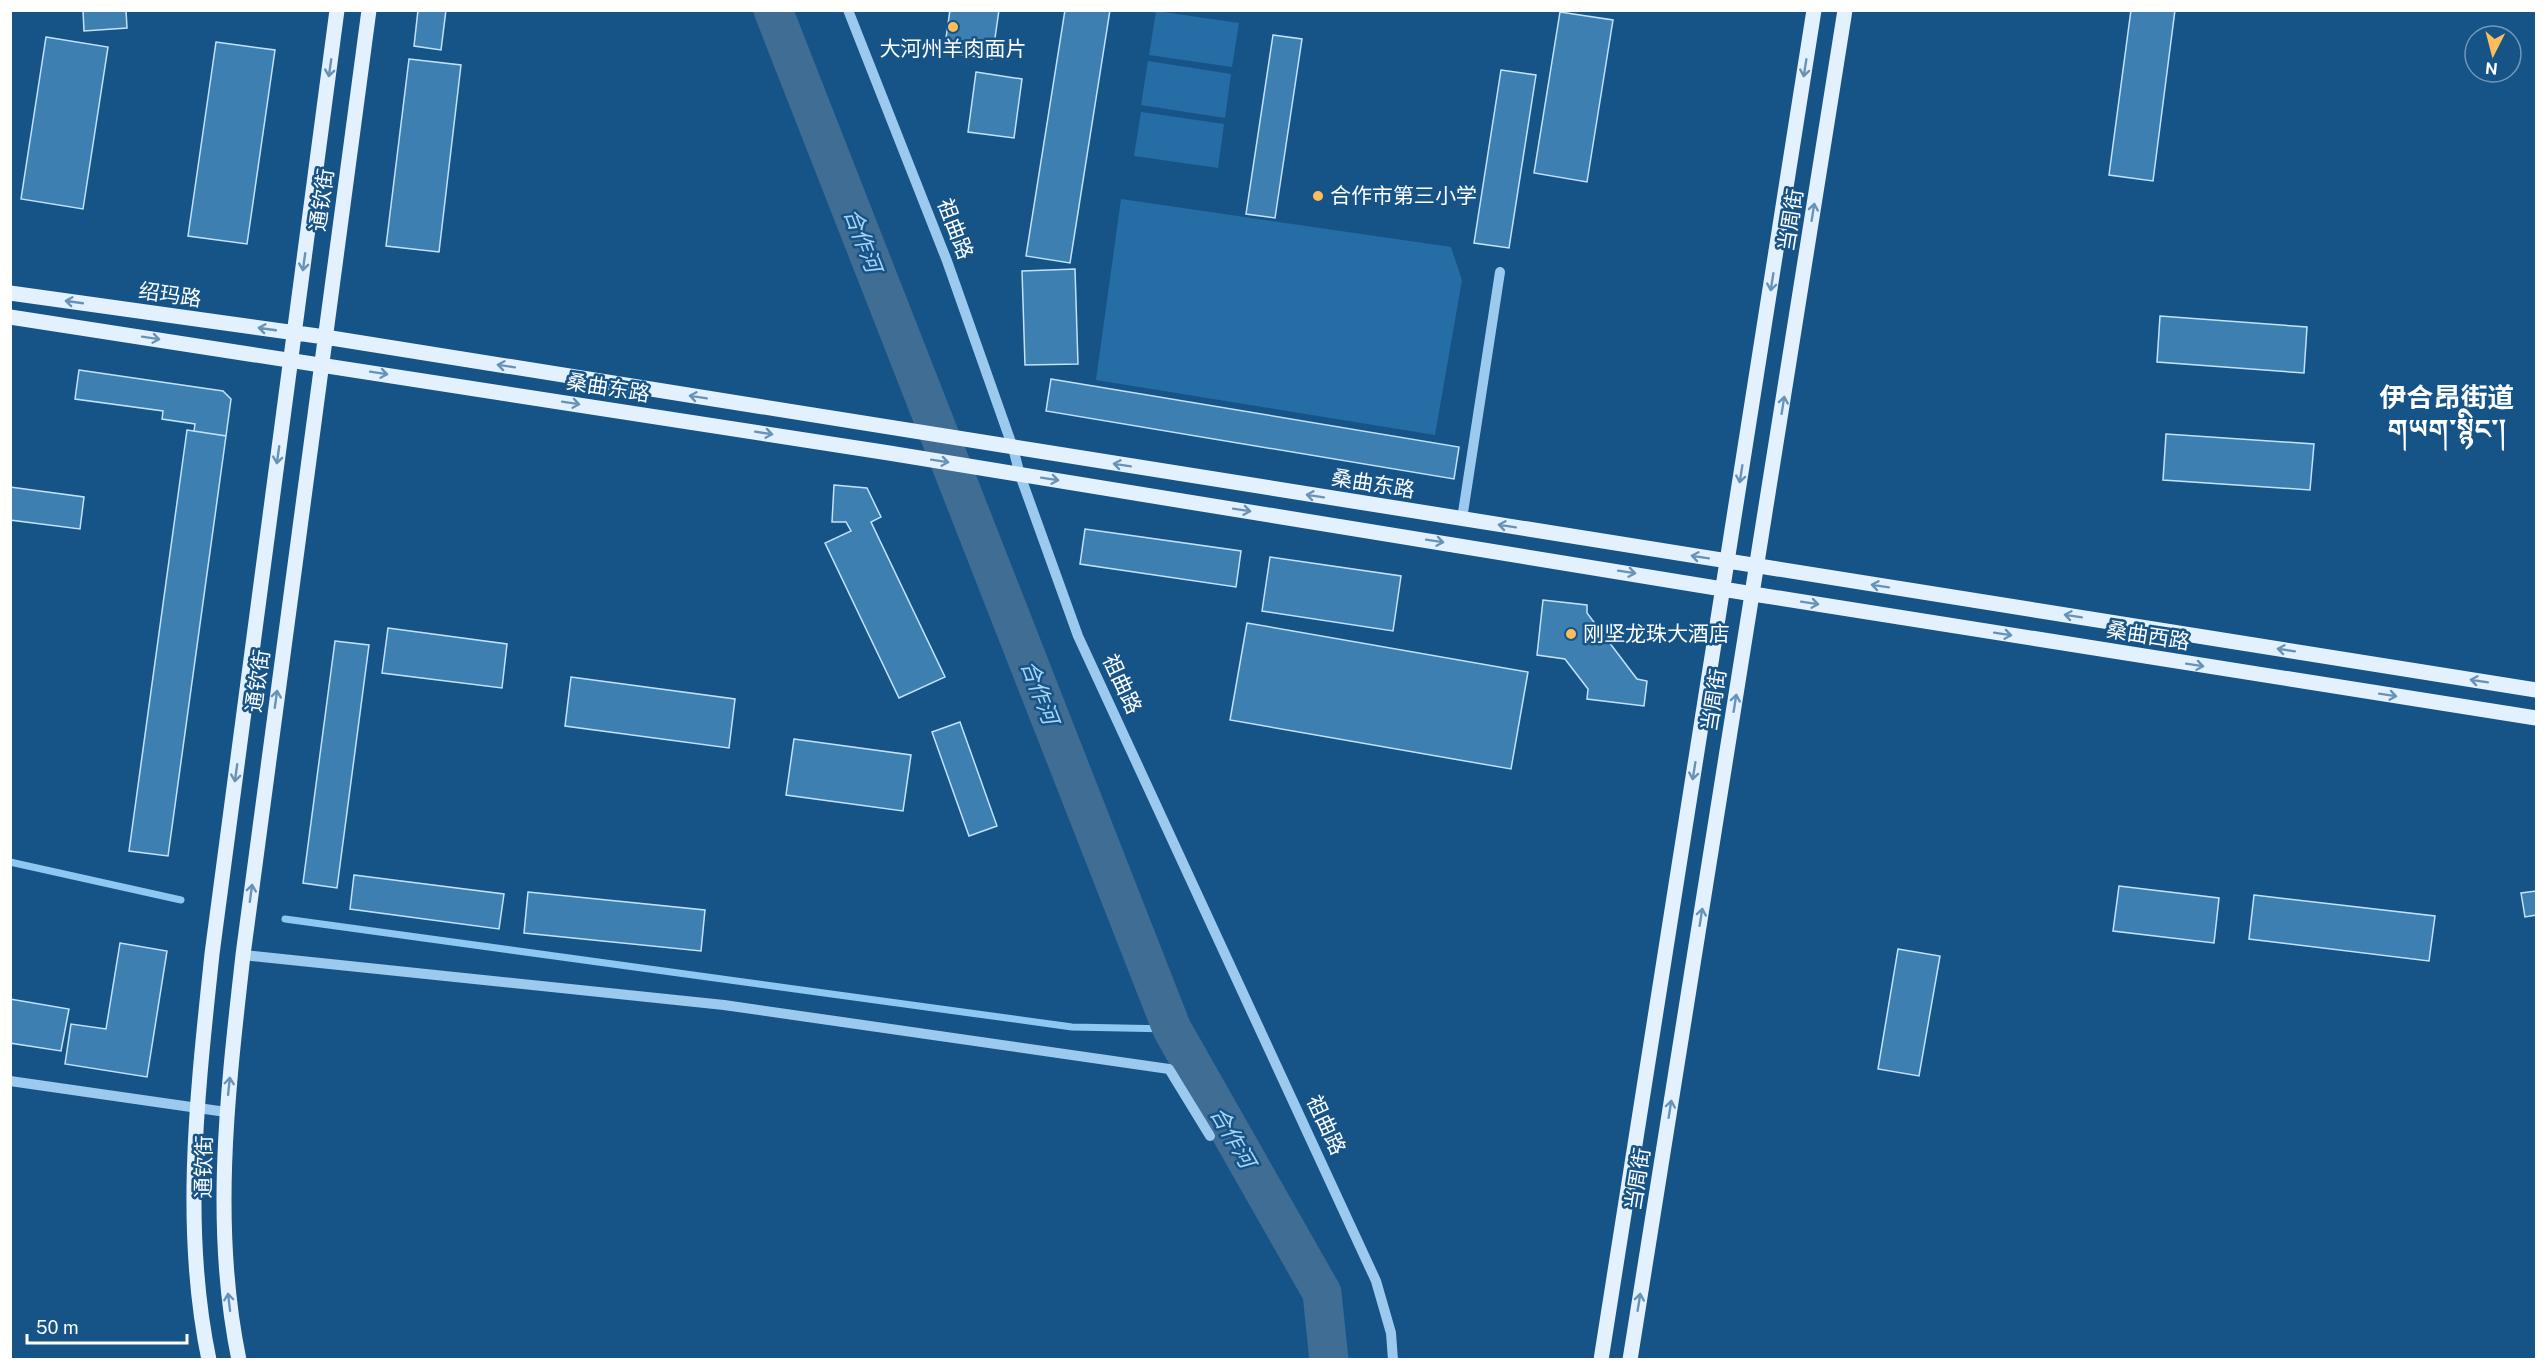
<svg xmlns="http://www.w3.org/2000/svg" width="2547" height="1370" font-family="'Public Sans','Noto Sans SC','Noto Serif Tibetan',sans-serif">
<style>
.green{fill:#256da5}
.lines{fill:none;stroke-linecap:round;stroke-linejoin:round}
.stream{stroke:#8ec7f1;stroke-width:7}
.river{stroke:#3f6d93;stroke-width:39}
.building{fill:#3e7fb2;stroke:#c2e2fa;stroke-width:1.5}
.minor{stroke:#9ccaee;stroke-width:10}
.major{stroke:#e3f1ff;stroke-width:15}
.oneway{stroke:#6893b8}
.poi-dot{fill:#ffbd59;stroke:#165488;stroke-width:2}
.labels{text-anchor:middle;stroke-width:5;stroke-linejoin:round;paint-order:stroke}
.poi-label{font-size:21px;fill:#fff;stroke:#165488;text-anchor:start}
.street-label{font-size:21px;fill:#fff;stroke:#165488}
.water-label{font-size:22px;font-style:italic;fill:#a8d4f6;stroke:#165488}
.district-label{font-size:27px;font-weight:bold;fill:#fff;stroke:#165488}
</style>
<rect width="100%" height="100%" fill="#165488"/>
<!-- green -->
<path class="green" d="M1156,11L1239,23L1232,67L1149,55Z
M1148,61L1231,74L1225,118L1141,105Z
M1141,112L1224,124L1218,168L1134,156Z
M1121,199L1451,247L1462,280L1435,435L1096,380Z"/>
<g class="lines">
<!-- stream -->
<path class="stream" d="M10,862L181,900
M285,919L1072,1027L1172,1029"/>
<!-- river -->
<path class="river" d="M773,10L1172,1029L1322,1293L1329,1360"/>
</g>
<!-- building -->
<path class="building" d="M83,10H126L127,28L84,31Z
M418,10H446L441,50L414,46Z
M950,10H999L992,59L944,52Z
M1065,10H1110L1070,263L1026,256Z
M2131,10H2175L2153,181L2109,175Z
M1560,12L1613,20L1587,182L1534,173Z
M1273,35L1302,39L1275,218L1246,214Z
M46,37L108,47L83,209L21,199Z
M216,42L275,50L247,244L188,236Z
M409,59L461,65L439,252L386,246Z
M1501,70L1536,75L1509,248L1474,243Z
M976,72L1022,79L1014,138L968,132Z
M1075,269L1078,364L1025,365L1022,271Z
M2160,316L2307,327L2304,373L2157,362Z
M79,370L223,391L231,399L226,436L194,431L195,424L162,419L163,411L75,399Z
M1051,379L1459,447L1454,479L1046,411Z
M187,430L226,436L168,856L129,851Z
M2166,434L2314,444L2310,490L2163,480Z
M834,485L867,488L881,517L871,522L945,677L899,698L825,543L851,531L846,522H832Z
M10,487L84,497L80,529L10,520Z
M1085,529L1241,551L1236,587L1080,564Z
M1270,557L1401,576L1393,631L1262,611Z
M1543,600L1587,605V613L1637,679L1647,681L1644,706L1587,699L1588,689L1565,659L1537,655Z
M1247,623L1528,672L1511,769L1230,720Z
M388,628L507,644L502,688L382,673Z
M335,641L369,645L337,888L303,883Z
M571,677L735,699L729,748L565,726Z
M960,722L997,826L969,836L932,732Z
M794,739L911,755L903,811L786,795Z
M354,875L504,894L499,929L350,909Z
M2119,886L2219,898L2214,943L2113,931Z
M2536,891V915L2525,917L2521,893Z
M528,892L705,910L701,951L524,933Z
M2254,895L2435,916L2429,961L2249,939Z
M120,943L167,951L147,1077L65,1064L71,1024L106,1029Z
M1898,949L1940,956L1919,1076L1878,1069Z
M10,999L69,1009L61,1051L10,1043Z"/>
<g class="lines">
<!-- minor -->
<path class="minor" d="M848,10L947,261L1013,448L1020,475L1078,636L1376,1281L1391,1333L1393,1360
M1462,519L1500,272
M243,955L724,1005L1169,1069L1210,1136
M10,1081L226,1112"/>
<!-- major -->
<path class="major" d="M10,293L325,337L2536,690
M10,317L889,453L1753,594L2536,718
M209,1360C181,1226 198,1088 212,954L337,10
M239,1360C211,1225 228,1089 243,955L369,10
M1601,1360L1814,10
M1630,1360L1845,10"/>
</g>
<!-- one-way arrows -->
<defs><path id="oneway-shaft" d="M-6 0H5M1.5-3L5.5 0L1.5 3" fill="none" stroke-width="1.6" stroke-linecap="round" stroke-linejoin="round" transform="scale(1.5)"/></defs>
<g class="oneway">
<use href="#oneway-shaft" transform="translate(330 68) rotate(98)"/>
<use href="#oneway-shaft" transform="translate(1805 68) rotate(99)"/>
<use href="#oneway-shaft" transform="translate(1813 212) rotate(-81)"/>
<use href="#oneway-shaft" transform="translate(304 262) rotate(98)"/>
<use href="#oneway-shaft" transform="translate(1772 282) rotate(99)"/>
<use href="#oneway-shaft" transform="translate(74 302) rotate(-172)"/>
<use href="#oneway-shaft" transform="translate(267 329) rotate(-172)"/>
<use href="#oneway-shaft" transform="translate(151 338) rotate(9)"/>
<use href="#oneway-shaft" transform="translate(506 366) rotate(-171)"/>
<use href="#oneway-shaft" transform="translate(379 373) rotate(9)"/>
<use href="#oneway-shaft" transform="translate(698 397) rotate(-171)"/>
<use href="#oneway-shaft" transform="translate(571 403) rotate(9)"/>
<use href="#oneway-shaft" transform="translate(1783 405) rotate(-81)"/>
<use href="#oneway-shaft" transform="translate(764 433) rotate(9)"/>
<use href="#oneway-shaft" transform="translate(278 455) rotate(98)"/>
<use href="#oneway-shaft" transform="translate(940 461) rotate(9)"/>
<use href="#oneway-shaft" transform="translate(1122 465) rotate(-171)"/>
<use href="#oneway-shaft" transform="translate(1741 474) rotate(99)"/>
<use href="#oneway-shaft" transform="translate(1050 479) rotate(9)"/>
<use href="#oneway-shaft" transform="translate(1315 496) rotate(-171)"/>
<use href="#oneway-shaft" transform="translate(1242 510) rotate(9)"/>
<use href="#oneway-shaft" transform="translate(1507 526) rotate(-171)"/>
<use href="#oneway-shaft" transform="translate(1435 541) rotate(9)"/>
<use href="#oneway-shaft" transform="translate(1700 557) rotate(-171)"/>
<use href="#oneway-shaft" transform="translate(1627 572) rotate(9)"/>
<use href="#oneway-shaft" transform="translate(1880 586) rotate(-171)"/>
<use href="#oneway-shaft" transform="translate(1810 603) rotate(9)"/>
<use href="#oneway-shaft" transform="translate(2073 616) rotate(-171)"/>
<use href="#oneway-shaft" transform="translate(2003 634) rotate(9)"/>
<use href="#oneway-shaft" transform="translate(2286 650) rotate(-171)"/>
<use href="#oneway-shaft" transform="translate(2195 665) rotate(9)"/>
<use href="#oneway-shaft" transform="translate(2479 681) rotate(-171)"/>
<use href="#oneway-shaft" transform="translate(2388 695) rotate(9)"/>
<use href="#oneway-shaft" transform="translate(276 699) rotate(-82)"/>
<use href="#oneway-shaft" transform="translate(1735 703) rotate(-81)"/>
<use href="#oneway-shaft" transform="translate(1694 771) rotate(99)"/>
<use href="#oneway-shaft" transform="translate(236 773) rotate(98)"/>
<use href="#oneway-shaft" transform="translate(251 893) rotate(-82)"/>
<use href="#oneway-shaft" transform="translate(1701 917) rotate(-81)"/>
<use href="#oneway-shaft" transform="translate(229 1086) rotate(-84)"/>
<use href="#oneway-shaft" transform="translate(1670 1109) rotate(-81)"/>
<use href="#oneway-shaft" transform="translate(229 1302) rotate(-97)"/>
<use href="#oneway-shaft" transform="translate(1639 1302) rotate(-81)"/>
</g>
<!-- markers -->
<g class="poi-dot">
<circle cx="953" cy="27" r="6"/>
<circle cx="1318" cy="196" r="6"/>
<circle cx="1571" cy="634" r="6"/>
</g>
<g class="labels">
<!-- poi labels -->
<g class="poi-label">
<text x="953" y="56" text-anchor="middle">大河州羊肉面片</text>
<text x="1330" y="203">合作市第三小学</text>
<text x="1583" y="641">刚坚龙珠大酒店</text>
</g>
<!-- street labels -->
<g class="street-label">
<text transform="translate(322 200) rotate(-82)" y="7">通钦街</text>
<text transform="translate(1791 220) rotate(-81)" y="7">当周街</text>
<text transform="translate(955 229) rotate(69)" y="7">祖曲路</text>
<text transform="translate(170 295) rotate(8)" y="7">绍玛路</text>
<text transform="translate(608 388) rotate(9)" y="7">桑曲东路</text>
<text transform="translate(1373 484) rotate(9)" y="7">桑曲东路</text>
<text transform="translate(2148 636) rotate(9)" y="7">桑曲西路</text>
<text transform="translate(258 681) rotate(-82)" y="7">通钦街</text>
<text transform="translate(1122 684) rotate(65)" y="7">祖曲路</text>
<text transform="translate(1714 700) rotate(-81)" y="7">当周街</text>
<text transform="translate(1326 1125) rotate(65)" y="7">祖曲路</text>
<text transform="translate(204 1167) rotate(-89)" y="7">通钦街</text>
<text transform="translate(1638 1179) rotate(-81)" y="7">当周街</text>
</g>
<!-- water labels -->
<g class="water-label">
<text transform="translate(863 240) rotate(69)" y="8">合作河</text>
<text transform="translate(1040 692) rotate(69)" y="8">合作河</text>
<text transform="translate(1233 1137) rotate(60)" y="8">合作河</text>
</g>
<!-- district labels -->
<g class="district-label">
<text x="2447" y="407">伊合昂街道<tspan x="2447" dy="31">གཡག་སྙིང༌།</tspan></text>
</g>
</g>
<!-- border -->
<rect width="2547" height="1370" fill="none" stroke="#ffffff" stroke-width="24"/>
<!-- north arrow -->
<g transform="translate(2493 54) rotate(186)"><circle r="28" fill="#165488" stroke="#7398b8" stroke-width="1.5"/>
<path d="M0-4.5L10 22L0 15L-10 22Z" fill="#ffbd59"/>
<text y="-9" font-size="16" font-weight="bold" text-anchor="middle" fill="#ffffff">N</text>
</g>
<!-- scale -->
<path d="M27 1334v9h160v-9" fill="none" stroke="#ffffff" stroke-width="3"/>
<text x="36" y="1334" font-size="18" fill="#ffffff" stroke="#165488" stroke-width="4.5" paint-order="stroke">50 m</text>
</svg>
